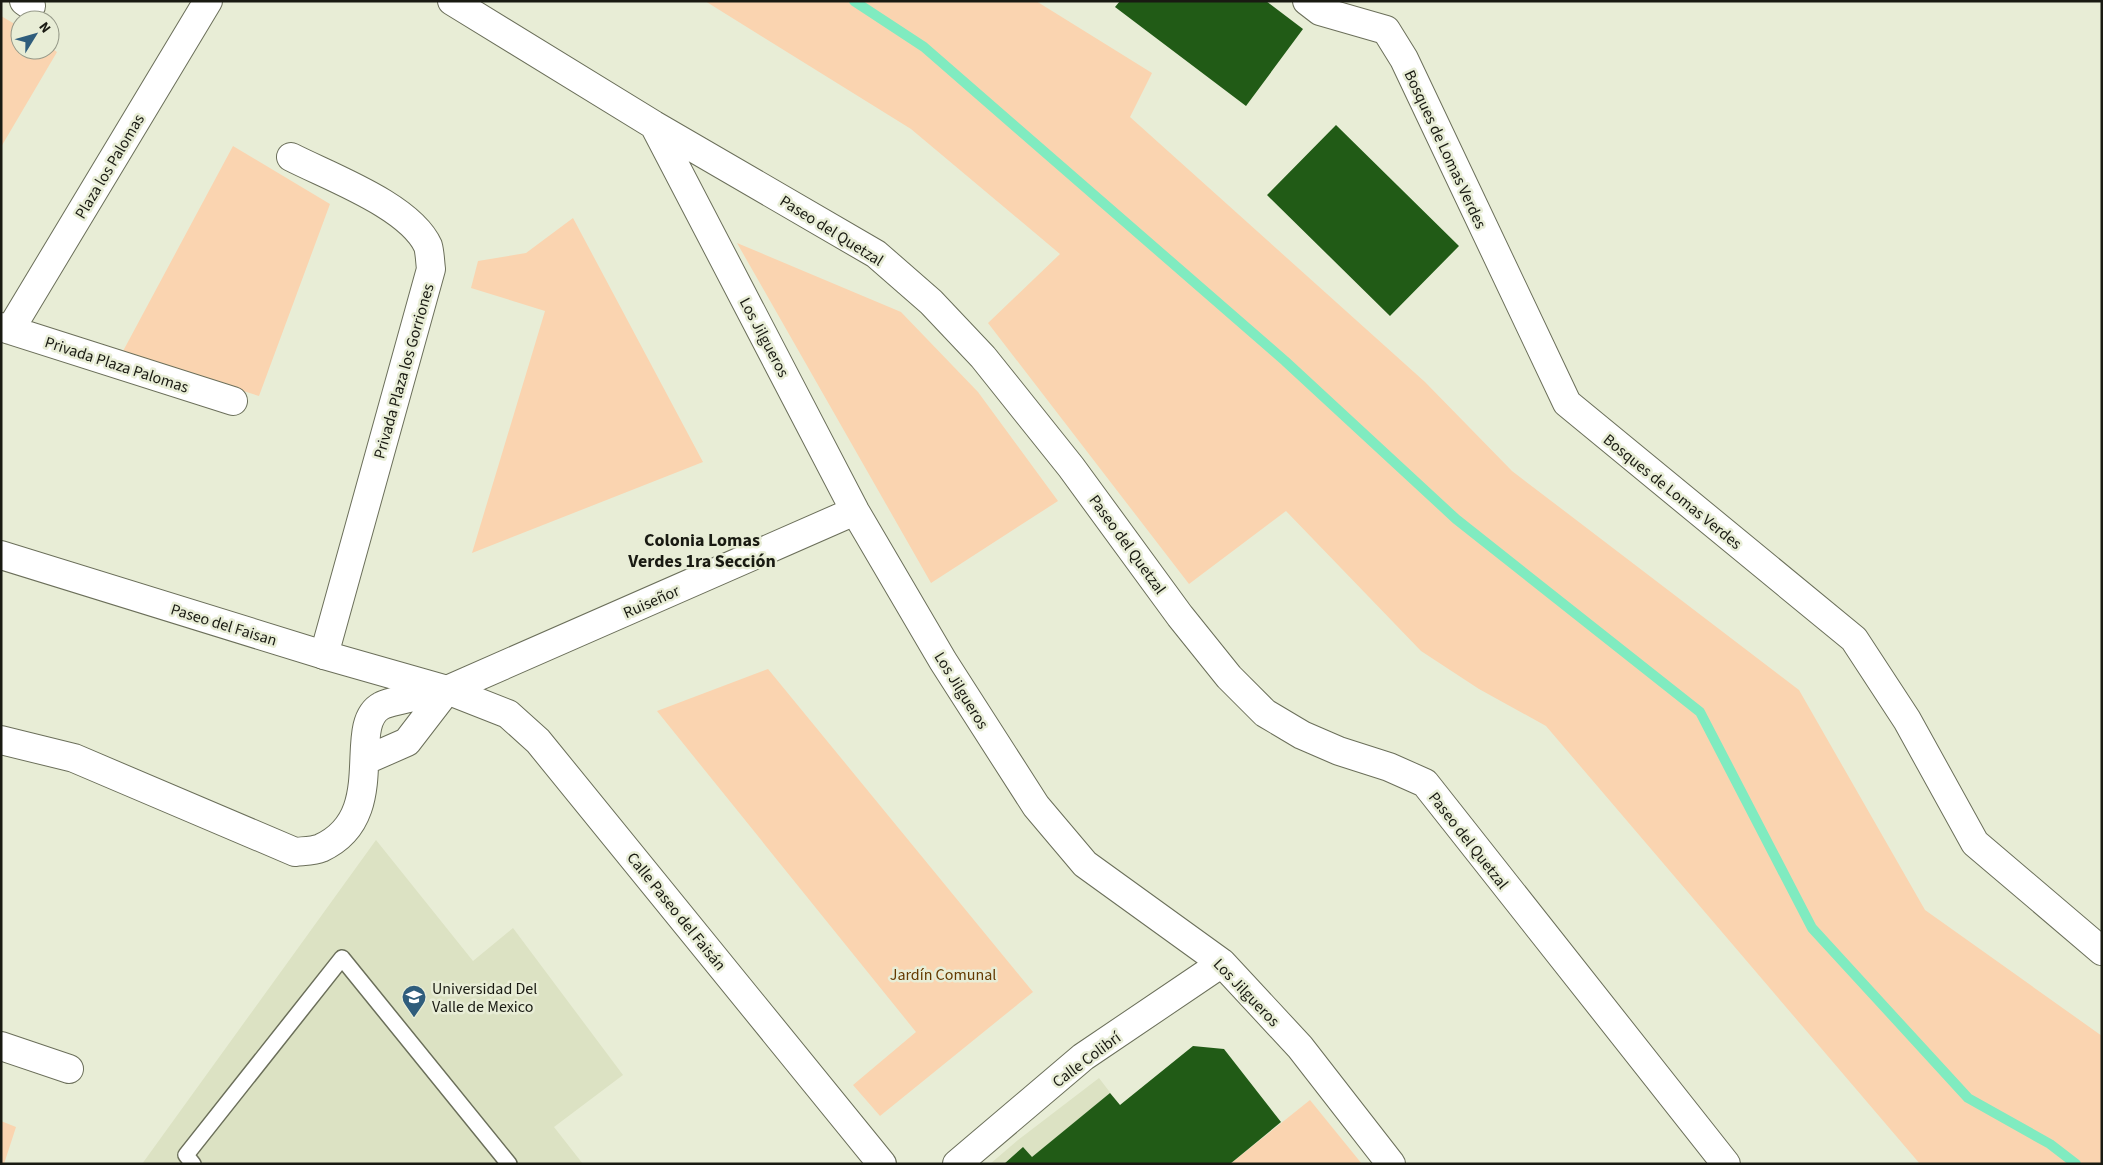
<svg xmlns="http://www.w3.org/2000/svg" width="2103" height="1165" font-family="'Source Sans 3',sans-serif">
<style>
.built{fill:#dce2c3}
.green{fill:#fad4b0}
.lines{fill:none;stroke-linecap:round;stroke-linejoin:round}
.stream{stroke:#80ebc0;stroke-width:10}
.building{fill:#215b16}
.lane-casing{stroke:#6b6f5a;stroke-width:18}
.street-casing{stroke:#6b6f5a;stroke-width:30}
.secondary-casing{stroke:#6b6f5a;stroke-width:30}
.lane{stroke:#fff;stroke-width:15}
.street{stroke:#fff;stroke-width:28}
.secondary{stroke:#fff;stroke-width:28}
.labels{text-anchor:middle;stroke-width:5;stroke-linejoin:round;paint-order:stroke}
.street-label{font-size:16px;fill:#191a12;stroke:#e8edd6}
.park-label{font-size:16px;fill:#643a00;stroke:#e8edd6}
.poi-label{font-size:16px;fill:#191a12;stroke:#e8edd6;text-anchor:start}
.neighbourhood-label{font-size:18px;font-weight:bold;fill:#191a12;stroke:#e8edd6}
</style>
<rect width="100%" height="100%" fill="#e8edd6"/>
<!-- built -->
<path class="built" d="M376,840L473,961L513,928L623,1075L554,1127L583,1164H142Z
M1099,1078L1165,1164H990L1018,1140Z"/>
<!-- green -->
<path class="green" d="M705,1H1036L1152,73L1130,117L1425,382L1512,471L1799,690L1925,910L2102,1036V1164H1920L1546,726L1479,689L1421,651L1286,511L1189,584L988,323L1060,254L911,129Z
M1,16L20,27V50H50V47L57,52L1,147Z
M233,146L330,204L259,396L122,353Z
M573,218L703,462L472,553L545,311L471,288L478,261L526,253Z
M737,243L901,312L978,392L1058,501L931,583Z
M768,669L1033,992L880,1116L853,1085L916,1032L657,711Z
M1310,1100L1362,1164H1230Z
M1,1121L16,1127L4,1164H1Z"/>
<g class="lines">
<!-- stream -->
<path class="stream" d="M854,1L924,47L1285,361L1456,519L1700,712L1812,928L1968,1098L2050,1144L2076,1164"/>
</g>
<!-- building -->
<path class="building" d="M1120,1H1266L1303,29L1246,106L1115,7Z
M1336,125L1459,246L1390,316L1267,195Z
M1193,1046L1224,1049L1281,1122L1230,1164H1004L1023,1147L1032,1157L1110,1093L1120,1105Z"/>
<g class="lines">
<defs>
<path id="lane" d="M193,1164L186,1155L342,958L509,1164"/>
<path id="street" d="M24,1L31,6
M452,1L654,125L876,254L931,302L983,357L1071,467L1180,616L1229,677L1265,713L1302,735L1339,751L1389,767L1425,783L1726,1164
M1307,1L1320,11L1386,30L1404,59L1567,403L1854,639L1907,720L1975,843L2102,951
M654,125L855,511L943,661L1036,806L1085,864L1222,963L1300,1047L1391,1164
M291,157C330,177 410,206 428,246C430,253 430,262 431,269L324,655
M1,327L233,401
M10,330L208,1
M1,740L74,758L295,852C303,851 314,851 321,848C391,816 345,726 381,706C391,700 433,694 447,690L855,511
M366,760L407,742L447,690
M1,1046L69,1069
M957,1164L1083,1057L1222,963"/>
<path id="secondary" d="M1,555L324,655L447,690L508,714L538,741L882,1164"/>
</defs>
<!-- lane casing -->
<use href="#lane" class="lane-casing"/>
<!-- street casing -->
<use href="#street" class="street-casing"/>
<!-- secondary casing -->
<use href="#secondary" class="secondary-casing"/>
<!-- lane -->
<use href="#lane" class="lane"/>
<!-- street -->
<use href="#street" class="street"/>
<!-- secondary -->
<use href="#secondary" class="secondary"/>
</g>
<!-- icons -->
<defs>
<symbol id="university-pin" viewBox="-11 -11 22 30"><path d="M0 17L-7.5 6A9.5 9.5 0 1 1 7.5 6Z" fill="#2f5d7c" stroke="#e8edd6"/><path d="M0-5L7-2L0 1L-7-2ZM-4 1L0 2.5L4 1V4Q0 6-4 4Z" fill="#fff"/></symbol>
</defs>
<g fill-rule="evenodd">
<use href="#university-pin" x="400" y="983" width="28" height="38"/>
</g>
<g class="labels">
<!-- street labels -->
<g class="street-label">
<text transform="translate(1446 149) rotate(65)" y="6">Bosques de Lomas Verdes</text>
<text transform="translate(109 166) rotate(-59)" y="6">Plaza los Palomas</text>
<text transform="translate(832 230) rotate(32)" y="6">Paseo del Quetzal</text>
<text transform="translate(765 337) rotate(62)" y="6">Los Jilgueros</text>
<text transform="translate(117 364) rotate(18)" y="6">Privada Plaza Palomas</text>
<text transform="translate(403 371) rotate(-74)" y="6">Privada Plaza los Gorriones</text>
<text transform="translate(1673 491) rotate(39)" y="6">Bosques de Lomas Verdes</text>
<text transform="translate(1128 544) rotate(54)" y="6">Paseo del Quetzal</text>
<text transform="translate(651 601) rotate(-24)" y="6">Ruiseñor</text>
<text transform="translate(224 624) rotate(17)" y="6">Paseo del Faisan</text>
<text transform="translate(962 690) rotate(58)" y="6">Los Jilgueros</text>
<text transform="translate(1469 840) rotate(52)" y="6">Paseo del Quetzal</text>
<text transform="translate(677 911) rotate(51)" y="6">Calle Paseo del Faisán</text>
<text transform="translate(1247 992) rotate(46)" y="6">Los Jilgueros</text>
<text transform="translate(1086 1059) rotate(-37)" y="6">Calle Colibrí</text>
</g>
<!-- park labels -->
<g class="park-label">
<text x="943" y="980">Jardín Comunal</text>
</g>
<!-- poi labels -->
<g class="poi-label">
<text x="432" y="994">Universidad Del<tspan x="432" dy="18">Valle de Mexico</tspan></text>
</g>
<!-- neighbourhood labels -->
<g class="neighbourhood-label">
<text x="702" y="546">Colonia Lomas<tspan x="702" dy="21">Verdes 1ra Sección</tspan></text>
</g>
</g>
<!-- border -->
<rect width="2103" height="1165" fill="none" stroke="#191a12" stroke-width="5"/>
<!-- north arrow -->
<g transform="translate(35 35) rotate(53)"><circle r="24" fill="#e8edd6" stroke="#959988"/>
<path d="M0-4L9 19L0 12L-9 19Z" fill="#2f5d7c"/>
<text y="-8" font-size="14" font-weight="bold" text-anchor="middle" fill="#191a12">N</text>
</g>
</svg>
